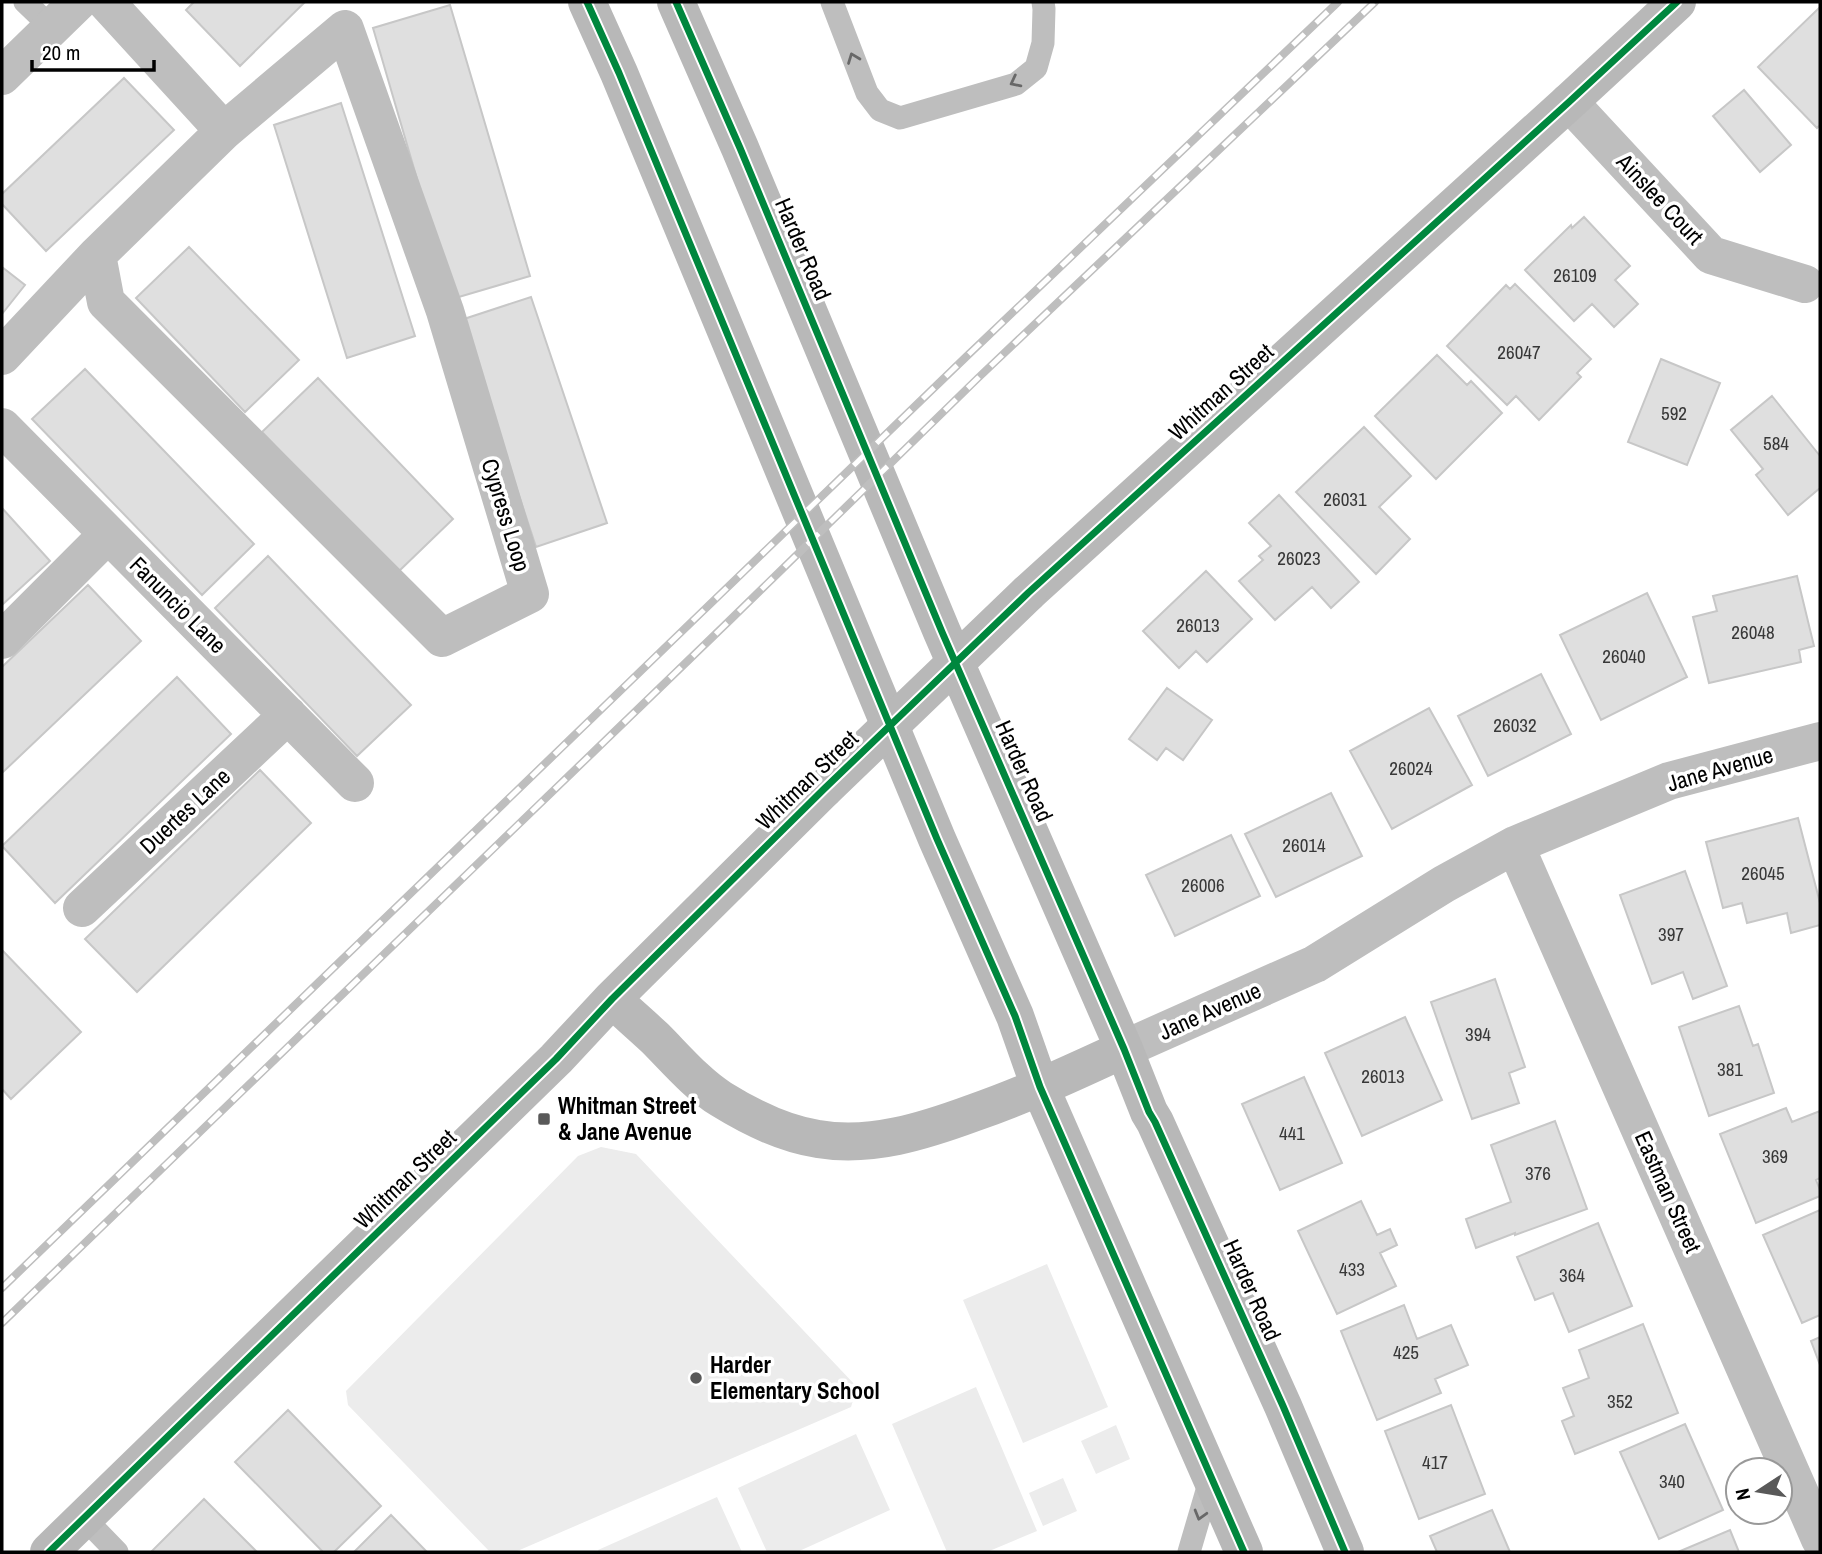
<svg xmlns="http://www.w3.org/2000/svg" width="1822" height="1554" font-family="'Archivo Narrow',sans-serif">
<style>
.green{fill:#ececec}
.building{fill:#dfdfdf;stroke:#c7c7c7;stroke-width:2}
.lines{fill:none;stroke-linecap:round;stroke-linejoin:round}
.lane{stroke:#bebebe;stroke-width:23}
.street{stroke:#bebebe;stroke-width:38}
.secondary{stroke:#b8b8b8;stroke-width:38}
.rail-casing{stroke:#bebebe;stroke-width:8}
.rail{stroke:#fff;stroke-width:5;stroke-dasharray:16;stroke-linecap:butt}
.secondary-bridge{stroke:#b8b8b8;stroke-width:38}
.cycleway-casing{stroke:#fff;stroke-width:11}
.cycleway{stroke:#00873e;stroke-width:7}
.oneway{stroke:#686868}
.poi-dot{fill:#595959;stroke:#fff;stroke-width:2.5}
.labels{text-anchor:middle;stroke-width:7;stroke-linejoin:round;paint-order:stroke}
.number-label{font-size:19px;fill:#383838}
.street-label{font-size:23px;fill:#000;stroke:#fff}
.poi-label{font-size:23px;font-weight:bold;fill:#000;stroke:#fff;text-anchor:start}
</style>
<rect width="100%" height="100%" fill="#fff"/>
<!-- green -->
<path class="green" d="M601,1147L636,1154L857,1387L851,1407L515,1552H490L348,1405L346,1391L578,1156Z
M1047,1264L1108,1407L1023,1443L963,1300Z
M976,1387L1037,1531L987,1552H947L892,1424Z
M1116,1425L1130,1459L1096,1474L1081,1441Z
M856,1434L890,1510L797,1552H767L738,1488Z
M1063,1478L1077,1511L1043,1526L1029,1493Z
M717,1497L742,1552H599L598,1550Z"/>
<!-- building -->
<path class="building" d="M194,2H305L240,66L186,10Z
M450,5L530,276L452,299L373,28Z
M1820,7V125L1817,128L1758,67Z
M124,78L174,130L46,251L2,204V194Z
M1744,90L1791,145L1760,172L1713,116Z
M341,103L415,336L347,358L274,125Z
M1584,217L1630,266L1615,280L1638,304L1614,327L1592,304L1574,321L1525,270L1571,225L1572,228Z
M189,247L299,360L245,412L136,298Z
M2,267L25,285L2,314Z
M1515,284L1591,359L1577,373L1581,377L1539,420L1516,396L1507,405L1447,346L1506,285L1510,289Z
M531,297L607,523L536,547L461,320Z
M1437,355L1467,385L1471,381L1502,413L1436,479L1375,416Z
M1661,359L1720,383L1687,465L1628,442Z
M85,369L254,544L202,595L32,419Z
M318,378L453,519L397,573L262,432Z
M1772,396L1820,456V488L1788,515L1756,475L1763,469L1731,430Z
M1364,427L1411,476L1379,507L1410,539L1376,574L1296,492Z
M1279,495L1359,582L1331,608L1312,587L1275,620L1239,581L1263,560L1259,556L1271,546L1249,523Z
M2,508L50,561L2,605Z
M268,556L411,705L357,756L215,608Z
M1206,571L1252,619L1207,662L1196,651L1179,668L1143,631Z
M1797,576L1814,646L1799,650L1801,662L1709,683L1693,617L1717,611L1713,596Z
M88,585L141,641L2,773V667Z
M1647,593L1687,677L1601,720L1560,635Z
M1541,674L1571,734L1488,776L1458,716Z
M177,677L231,734L55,903L2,846Z
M1167,688L1212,720L1183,760L1166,748L1157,760L1129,739Z
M1429,708L1472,785L1392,829L1350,751Z
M260,770L311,823L137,992L85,939Z
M1331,793L1362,856L1276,897L1245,834Z
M1798,818L1820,903V925L1791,933L1787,913L1747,923L1742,903L1723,908L1706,842Z
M1231,835L1260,896L1175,936L1146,875Z
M1685,871L1727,986L1693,999L1683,972L1652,984L1620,895Z
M2,950L81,1032L11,1099L2,1089Z
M1495,979L1525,1067L1509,1073L1519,1103L1472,1119L1431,1002Z
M1739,1006L1753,1046L1758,1044L1774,1093L1709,1116L1679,1027Z
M1405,1017L1442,1100L1362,1136L1325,1053Z
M1304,1077L1342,1163L1280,1190L1242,1104Z
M1786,1108L1792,1122L1820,1111V1178L1816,1180L1820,1190V1196L1756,1223L1720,1134Z
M1555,1121L1587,1209L1515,1235V1233L1476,1248L1466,1219L1511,1202L1491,1145Z
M1361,1201L1377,1235L1390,1229L1397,1245L1380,1253L1396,1286L1337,1314L1298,1231Z
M1820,1210V1315L1802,1323L1763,1235Z
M1598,1223L1632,1306L1569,1332L1553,1293L1535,1300L1517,1257Z
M1404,1305L1417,1339L1451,1325L1468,1365L1435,1379L1441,1393L1377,1420L1341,1331Z
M1643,1324L1678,1413L1575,1454L1562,1421L1574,1416L1563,1388L1589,1378L1579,1350Z
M1820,1337V1365L1811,1341Z
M1451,1405L1485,1494L1419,1519L1385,1431Z
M288,1410L381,1506L334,1552H323L235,1462Z
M1685,1424L1723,1510L1659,1539L1620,1452Z
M204,1499L257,1552H153L152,1551Z
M1492,1510L1510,1552H1437L1430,1536Z
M391,1515L427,1552H354Z
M1730,1530L1739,1552H1678Z"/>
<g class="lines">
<!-- lane -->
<path class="lane" d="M25,2L51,27
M832,2L867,93L880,110L900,118L1016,84L1036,68L1043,43L1044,9L1043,2
M85,1519L117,1552
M1189,1552L1211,1477"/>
<!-- street -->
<path class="street" d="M106,2L224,131
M345,29L445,311L530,594L442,638L106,302L97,255L224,131Z
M2,76L78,2
M1569,102L1711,255L1805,284
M2,356L97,255
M2,427L355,783
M2,640L108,534
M1515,845L1820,1539
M82,908L288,715
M1124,1049L1315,964L1444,884L1515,845L1669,781L1820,741"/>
<!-- secondary -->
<path class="secondary" d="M587,2L619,73L937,839L1015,1016L1040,1087L1244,1552
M676,2L740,148L942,632L1124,1049L1149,1112L1155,1122L1283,1406L1345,1552
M1028,593L1569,102L1677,2
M612,999C626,1012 641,1025 655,1038C675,1058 697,1084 721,1099C750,1117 784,1134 818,1139C871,1148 924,1131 973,1113C1025,1095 1074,1072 1124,1049
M49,1552L556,1059L612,999L824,789"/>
<defs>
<path id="rail" d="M2,1288L968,355L1338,2
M2,1323L727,623L978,378L1375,2"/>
</defs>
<!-- rail casing -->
<use href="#rail" class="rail-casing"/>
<!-- rail -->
<use href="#rail" class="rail"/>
<!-- secondary-bridge -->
<path class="secondary-bridge" d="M824,789L1028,593"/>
<defs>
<path id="cycleway" d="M587,2L619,73L937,839L1015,1016L1040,1087L1244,1552
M676,2L740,148L942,632L1124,1049L1149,1112L1155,1122L1283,1406L1345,1552
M49,1552L556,1059L612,999L824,789L1028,593L1569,102L1677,2"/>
</defs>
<!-- cycleway casing -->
<use href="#cycleway" class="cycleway-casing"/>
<!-- cycleway -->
<use href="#cycleway" class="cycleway"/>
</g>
<!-- one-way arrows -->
<defs><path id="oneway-chevron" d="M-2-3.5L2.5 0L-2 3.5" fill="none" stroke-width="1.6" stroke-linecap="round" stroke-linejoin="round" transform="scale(1.75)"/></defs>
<g class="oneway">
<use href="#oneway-chevron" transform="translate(853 58) rotate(-111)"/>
<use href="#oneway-chevron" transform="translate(1015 82) rotate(153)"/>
<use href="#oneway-chevron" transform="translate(1200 1515) rotate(106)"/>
</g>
<!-- markers -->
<g class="poi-dot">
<rect x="537" y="1112" width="14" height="14" rx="3.5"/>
<circle cx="696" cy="1378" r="7"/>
</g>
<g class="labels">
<!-- number labels -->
<g class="number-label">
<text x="1575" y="282">26109</text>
<text x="1519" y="359">26047</text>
<text x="1674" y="420">592</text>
<text x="1776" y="450">584</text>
<text x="1345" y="506">26031</text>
<text x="1299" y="565">26023</text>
<text x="1198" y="632">26013</text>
<text x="1753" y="639">26048</text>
<text x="1624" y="663">26040</text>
<text x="1515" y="732">26032</text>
<text x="1411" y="775">26024</text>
<text x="1304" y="852">26014</text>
<text x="1763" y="880">26045</text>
<text x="1203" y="892">26006</text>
<text x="1671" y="941">397</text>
<text x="1478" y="1041">394</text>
<text x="1730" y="1076">381</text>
<text x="1383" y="1083">26013</text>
<text x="1292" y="1140">441</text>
<text x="1775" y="1163">369</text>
<text x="1538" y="1180">376</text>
<text x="1352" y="1276">433</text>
<text x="1572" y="1282">364</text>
<text x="1406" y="1359">425</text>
<text x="1620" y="1408">352</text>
<text x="1435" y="1469">417</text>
<text x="1672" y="1488">340</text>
</g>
<!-- street labels -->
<g class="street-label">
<text transform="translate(1660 199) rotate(47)" y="8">Ainslee Court</text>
<text transform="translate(803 249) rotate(67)" y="8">Harder Road</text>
<text transform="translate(1221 392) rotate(-42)" y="8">Whitman Street</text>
<text transform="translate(506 515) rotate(73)" y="8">Cypress Loop</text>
<text transform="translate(178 605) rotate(45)" y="8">Fanuncio Lane</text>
<text transform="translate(1720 769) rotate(-16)" y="8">Jane Avenue</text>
<text transform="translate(1024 771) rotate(66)" y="8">Harder Road</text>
<text transform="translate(807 780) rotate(-44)" y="8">Whitman Street</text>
<text transform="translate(185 811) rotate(-43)" y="8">Duertes Lane</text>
<text transform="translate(1210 1011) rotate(-24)" y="8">Jane Avenue</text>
<text transform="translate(405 1179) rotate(-44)" y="8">Whitman Street</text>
<text transform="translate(1668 1192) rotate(66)" y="8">Eastman Street</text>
<text transform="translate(1252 1290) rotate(66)" y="8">Harder Road</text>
</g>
<!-- poi labels -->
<g class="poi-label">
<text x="558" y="1114">Whitman Street<tspan x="558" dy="26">&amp; Jane Avenue</tspan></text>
<text x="710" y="1373">Harder<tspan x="710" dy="26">Elementary School</tspan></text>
</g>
</g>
<!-- border -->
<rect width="1822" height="1554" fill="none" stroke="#000000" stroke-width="7"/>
<!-- north arrow -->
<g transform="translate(1759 1491) rotate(258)"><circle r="33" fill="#ffffff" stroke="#999999" stroke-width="2"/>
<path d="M0-5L12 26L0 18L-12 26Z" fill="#595959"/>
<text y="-10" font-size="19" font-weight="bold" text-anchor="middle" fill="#000000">N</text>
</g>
<!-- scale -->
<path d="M32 60v10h122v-10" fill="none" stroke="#000000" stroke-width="3.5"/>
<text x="42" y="60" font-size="21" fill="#000000" stroke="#ffffff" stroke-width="5" paint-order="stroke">20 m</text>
</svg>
